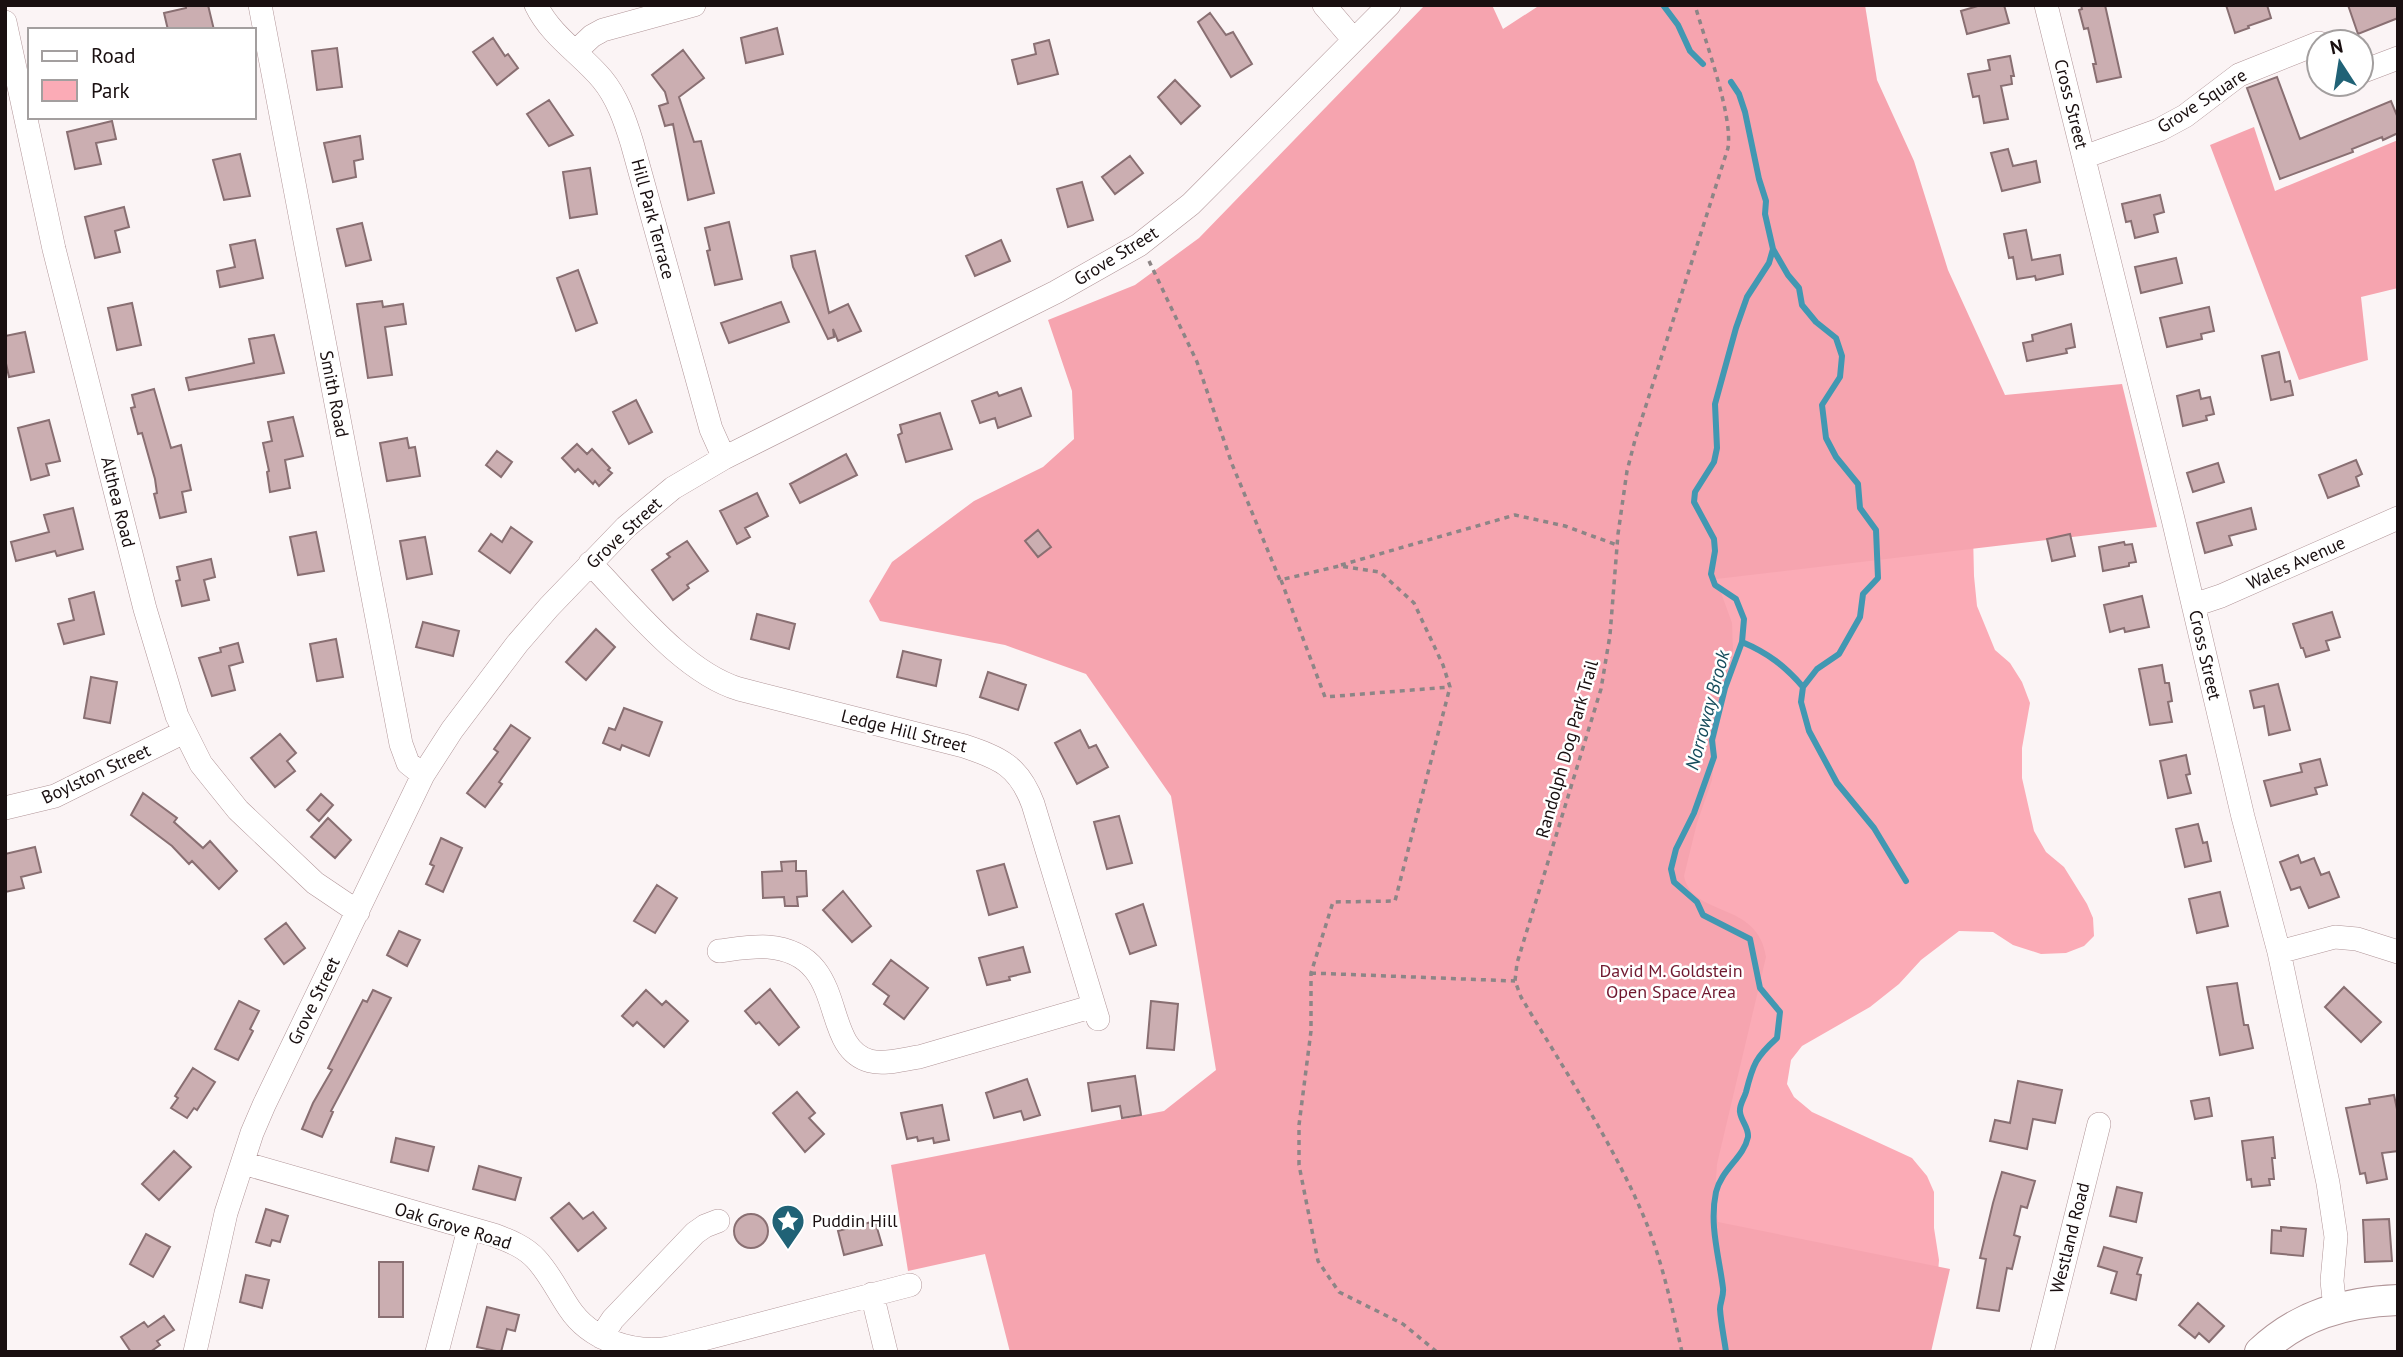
<svg xmlns="http://www.w3.org/2000/svg" width="2403" height="1357" font-family="'PT Sans',sans-serif">
<style>
.green{fill:#fbabb6}
.forest{fill:#f6a4af}
.lines{fill:none;stroke-linecap:round;stroke-linejoin:round}
.stream{stroke:#4198b2;stroke-width:6}
.building{fill:#cbaeb1;stroke:#896f72;stroke-width:2}
.minor-casing{stroke:#b19598;stroke-width:24}
.major-casing{stroke:#b19598;stroke-width:32}
.path{stroke:#8d8586;stroke-width:3.5;stroke-dasharray:5 5;stroke-linecap:butt}
.minor{stroke:#fff;stroke-width:23}
.major{stroke:#fff;stroke-width:30}
.labels{text-anchor:middle;stroke-width:5;stroke-linejoin:round;paint-order:stroke}
.street-label{font-size:18px;fill:#190f10;stroke:#fff}
.park-label{font-size:18px;fill:#70182f;stroke:#fff}
.poi-label{font-size:18px;fill:#190f10;stroke:#fff;text-anchor:start}
.water-label{font-size:19px;font-style:italic;fill:#154b5b;stroke:#fff}
</style>
<rect width="100%" height="100%" fill="#fbf4f5"/>
<!-- green -->
<path class="green" d="M1973,533L1974,576L1977,606L1995,650L2010,663L2022,682L2030,703L2022,748V778L2034,831L2046,852L2064,867L2087,904L2093,918L2094,936L2084,946L2066,953L2041,954L2013,945L1993,932L1959,931L1921,960L1899,984L1870,1007L1802,1046L1791,1060L1787,1084L1794,1097L1812,1112L1912,1158L1927,1176L1934,1192V1228L1939,1260L1936,1298L1719,1352L1660,559Z"/>
<!-- forest -->
<path class="forest" d="M1425,5H1492L1503,29L1540,5H1865L1877,80L1914,161L1948,270L2005,395L2122,384L2157,527L1716,579L1732,623L1733,652L1722,688L1721,713L1715,746L1712,780L1697,823L1684,876C1692,918 1758,900 1766,957L1717,1164L1715,1193L1718,1222L1950,1269L1931,1352H1010L985,1254L908,1271L891,1165L1164,1111L1216,1070L1171,796L1086,674L1005,645L880,621L869,601L892,562L974,501L1043,467L1074,439L1072,391L1048,320L1135,285L1199,238Z
M2254,127L2275,191L2398,140V288L2361,297L2368,360L2299,380L2210,145Z"/>
<g class="lines">
<!-- stream -->
<path class="stream" d="M1663,5L1678,25L1690,51L1703,64
M1773,249L1788,275L1799,288L1802,305L1816,322L1836,338L1842,356L1840,377L1822,405L1826,438L1836,457L1858,484L1860,508L1876,530L1878,578L1863,594L1860,617L1839,654L1817,669L1803,687
M1742,642C1768,653 1785,666 1803,687L1801,702L1809,731L1837,783L1874,828L1906,881
M1726,1352C1724,1337 1721,1324 1720,1309C1720,1302 1724,1296 1723,1288C1719,1256 1709,1225 1716,1192C1721,1170 1744,1157 1748,1137C1749,1128 1741,1121 1740,1112C1739,1105 1744,1099 1746,1092C1753,1064 1756,1057 1777,1038L1780,1012L1760,988L1750,939L1703,915L1697,902L1674,882L1671,869L1676,849L1694,813L1714,757L1712,740L1725,688L1742,642L1744,619L1736,599L1715,585L1711,574L1715,551L1714,539L1694,502L1695,492L1714,462L1717,448L1715,404L1736,328L1747,297L1769,263L1773,249L1765,214L1766,201L1759,179L1745,112L1739,94L1731,82"/>
</g>
<!-- building -->
<path class="building" d="M186,5H208L214,30H168L164,13L186,8Z
M1981,5H2004L2009,23L1967,34L1961,11Z
M2081,5H2105L2121,77L2097,82L2093,64H2096L2088,28L2084,29L2079,10L2082,9Z
M2226,5H2267L2271,18L2248,26L2249,28L2235,33Z
M2348,5H2398V18L2358,34Z
M1210,13L1226,35L1233,32L1252,64L1231,77L1198,22Z
M777,28L783,54L746,63L741,38Z
M493,38L505,56L508,54L518,68L497,85L473,52Z
M1049,40L1058,74L1018,84L1012,60L1036,54L1034,44Z
M337,48L342,87L317,90L312,51Z
M683,50L704,78L679,97L694,142L701,141L714,193L688,200L673,124L665,126L659,106L668,103L665,92L652,75Z
M2010,56L2014,76H2011L2012,84L2001,86L2008,119L1984,123L1979,96L1973,97L1968,74L1990,70L1988,60Z
M2277,77L2300,139L2391,101L2398,118V133L2383,140L2382,137L2352,149L2353,152L2280,179L2247,88Z
M1175,80L1200,106L1181,124L1158,97Z
M549,100L573,135L549,146L527,114Z
M112,121L116,139L96,143L101,164L75,169L67,132Z
M360,136L363,159L354,161L356,177L333,182L324,143Z
M2008,149L2013,166L2036,161L2040,182L2002,191L1991,153Z
M240,154L250,196L224,200L213,160Z
M1130,156L1143,173L1115,194L1102,177Z
M590,168L597,214L570,218L563,172Z
M1082,182L1093,220L1068,227L1057,189Z
M2160,195L2164,212L2154,215L2158,232L2135,238L2131,221L2126,222L2122,204Z
M124,207L129,227L115,231L120,252L95,258L85,217Z
M729,222L742,279L715,285L707,251L710,250L705,228Z
M362,223L371,260L346,266L337,229Z
M2026,230L2032,260L2060,255L2063,274L2036,280L2035,276L2017,279L2013,257L2009,258L2004,234Z
M255,240L263,278L220,287L217,271L235,267L230,245Z
M1001,240L1010,261L975,276L966,256Z
M815,251L829,313L848,304L861,331L838,341L833,329L834,337L828,339L793,267L791,256Z
M2176,258L2182,283L2141,293L2135,267Z
M578,270L597,323L576,331L557,278Z
M382,301L383,307L403,304L406,324L385,327L392,375L368,378L357,304Z
M781,302L789,322L729,343L721,323Z
M132,303L141,345L117,350L108,308Z
M2209,307L2214,331L2201,334L2202,339L2167,347L2160,318Z
M2071,324L2075,347L2066,349L2067,353L2027,361L2023,343L2033,341L2032,335Z
M25,332L34,372L9,377L5,359V336Z
M274,335L284,373L189,390L186,378L254,363L249,339Z
M2279,352L2285,382L2290,381L2293,395L2271,400L2262,356Z
M1021,388L1031,416L998,428L995,418L980,423L972,401L997,392L999,396Z
M154,389L171,448L181,445L191,490L182,492L186,512L160,518L154,494L157,493L155,479L142,433L138,434L131,408L135,407L132,395Z
M2199,390L2201,399L2210,397L2214,414L2206,416L2207,420L2183,426L2177,396Z
M636,400L652,432L629,444L613,412Z
M940,413L952,449L906,462L898,435L902,433L900,425Z
M293,417L303,456L285,460L290,488L270,492L267,472L269,471L263,443L272,441L268,422Z
M49,420L60,461L46,464L49,475L31,480L18,428Z
M407,438L409,448L415,447L420,476L387,481L380,443Z
M577,444L587,454L592,449L610,468L608,470L612,473L599,486L595,481L593,484L578,469L575,472L562,458Z
M497,451L512,462L501,477L486,465Z
M846,454L857,475L800,503L790,484Z
M2356,460L2362,474L2356,477L2359,486L2328,498L2319,475Z
M2218,463L2224,482L2193,492L2187,473Z
M757,493L768,516L745,528L750,537L737,544L720,511Z
M73,508L83,549L57,556L55,551L16,561L11,542L49,532L44,515Z
M2251,508L2256,529L2229,536L2232,545L2205,553L2197,523Z
M511,527L532,542L510,573L479,551L491,534L502,542Z
M1038,530L1051,547L1038,557L1025,541Z
M316,532L324,571L298,575L290,537Z
M2070,534L2075,556L2052,561L2047,539Z
M425,537L432,574L407,579L400,541Z
M687,541L708,571L687,585L689,588L673,600L652,570L670,557L667,554Z
M2124,542L2125,545L2132,544L2136,562L2129,563V566L2103,571L2099,547Z
M211,559L215,577L204,580L209,600L182,606L176,581L180,580L177,567Z
M94,592L104,634L64,644L58,624L74,620L69,599Z
M2142,596L2149,627L2125,632L2124,628L2110,632L2104,605Z
M2332,612L2340,637L2326,641L2329,650L2306,657L2303,648H2301L2293,624Z
M757,614L795,624L789,649L751,639Z
M423,622L459,631L453,656L416,647Z
M596,629L615,647L586,680L566,662Z
M336,639L343,677L317,681L310,644Z
M238,643L243,662L229,666L235,690L212,696L199,658L221,652L220,648Z
M903,651L941,660L936,686L897,677Z
M2162,665L2165,683H2169L2172,701L2168,702L2172,722L2150,725L2139,669Z
M988,672L1026,685L1018,710L980,697Z
M91,677L117,682L110,723L84,718Z
M2278,684L2290,730L2269,735L2264,706L2254,708L2250,691Z
M624,708L662,722L649,756L622,745L620,750L603,743L609,728L615,730Z
M511,725L530,738L499,782L502,784L485,807L467,793L498,752L494,749Z
M1080,730L1089,748L1096,745L1108,767L1077,784L1055,743Z
M280,734L296,753L287,761L295,771L275,787L251,758Z
M2186,755L2190,774L2186,775L2191,793L2168,798L2160,761Z
M2320,759L2327,785L2315,788L2317,794L2271,806L2264,781L2302,772L2300,764Z
M143,793L177,818L174,822L203,848L210,841L237,871L219,889L192,861L189,864L172,846L131,815Z
M321,794L333,805L319,821L307,810Z
M1119,816L1132,863L1107,869L1094,822Z
M328,818L351,840L335,858L311,837Z
M2198,824L2203,843L2207,842L2211,861L2185,867L2176,829Z
M441,838L462,848L443,892L426,884L434,866L430,864Z
M35,847L41,872L21,877L24,888L5,892V854Z
M2298,855L2301,863L2314,858L2321,875L2329,872L2339,897L2309,908L2300,887L2291,890L2280,862Z
M796,861V871H806L807,896L797,897L798,906H785L784,897L763,898L762,872L782,871L781,862Z
M1004,864L1017,907L989,915L977,871Z
M657,885L677,898L655,933L634,921Z
M843,891L871,926L852,942L823,910Z
M2220,892L2228,926L2197,933L2189,899Z
M1143,904L1156,945L1130,954L1116,914Z
M286,923L305,948L284,964L265,939Z
M399,931L420,940L407,966L387,955Z
M1023,947L1030,972L1009,977L1010,980L987,985L979,958Z
M891,960L928,988L904,1019L884,1004L889,996L873,984Z
M2237,983L2244,1025H2248L2253,1048L2220,1055L2207,987Z
M2344,987L2381,1022L2361,1042L2325,1007Z
M770,989L799,1027L779,1045L759,1022L756,1024L745,1011Z
M373,990L391,998L331,1111L333,1112L322,1137L302,1129L313,1103L332,1070L328,1068L363,1000L367,1002Z
M646,990L662,1005L666,1001L688,1021L664,1047L637,1022L633,1026L622,1016Z
M239,1001L259,1011L250,1029L253,1031L238,1060L215,1049Z
M1151,1001L1178,1004L1174,1050L1147,1048Z
M193,1068L215,1082L197,1110L194,1108L187,1118L171,1108L178,1098L175,1096Z
M1135,1076L1141,1115L1122,1118L1120,1106L1092,1111L1088,1083Z
M1027,1079L1040,1115L1024,1120L1021,1111L994,1118L986,1093Z
M2018,1081L2062,1090L2055,1123L2033,1119L2027,1149L1990,1141L1995,1120L2010,1123Z
M797,1092L815,1113L809,1118L824,1134L805,1152L773,1113Z
M2394,1095L2398,1114V1151L2382,1153L2387,1179L2367,1183L2365,1173L2360,1174L2346,1108L2370,1104L2369,1099Z
M2209,1098L2212,1116L2195,1119L2191,1101Z
M942,1105L949,1140L934,1143L933,1138L918,1141L917,1137L907,1139L901,1113Z
M2273,1137L2275,1158H2272L2274,1179H2269L2270,1185L2252,1187L2251,1179L2247,1180L2242,1141Z
M396,1138L434,1147L428,1171L391,1162Z
M174,1151L191,1167L159,1200L142,1184Z
M479,1166L521,1178L515,1200L473,1189Z
M2002,1172L2035,1181L2027,1208L2021,1206L2014,1235L2020,1237L2012,1269L2007,1268L1999,1311L1977,1308L1986,1259L1980,1258L1993,1203Z
M2117,1187L2142,1193L2136,1222L2110,1216Z
M569,1203L583,1219L593,1212L606,1228L578,1251L551,1218Z
M266,1209L288,1216L280,1242L272,1240L270,1246L256,1242Z
M734 1231a17 17 0 1 1 34 0a17 17 0 1 1-34 0Z
M2389,1219L2392,1261L2365,1262L2363,1220Z
M875,1221L882,1245L844,1255L838,1231Z
M2281,1227L2306,1229L2303,1256L2271,1253L2272,1230L2281,1231Z
M146,1234L170,1247L153,1277L130,1264Z
M2104,1247L2142,1258L2137,1274L2141,1275L2136,1300L2111,1293L2117,1272L2098,1266Z
M379,1262H403V1317H379Z
M246,1275L269,1280L262,1308L240,1302Z
M2198,1303L2224,1326L2209,1342L2199,1333L2195,1338L2179,1325Z
M487,1307L519,1315L515,1331L507,1329L501,1352L477,1347Z
M164,1316L174,1330L157,1341L160,1345L150,1352H131L121,1337L144,1322L148,1327Z"/>
<g class="lines">
<defs>
<path id="minor" d="M260,5L401,744L408,763L423,775
M536,5C551,36 580,53 602,79C617,97 625,120 632,143L711,429L724,458
M1324,5L1353,39
M2046,5L2173,519L2243,817L2279,952L2328,1183L2336,1237L2332,1281L2335,1308
M5,22L54,249L145,609L177,716L201,764L238,810L315,883L358,912
M575,52L592,36L603,30L694,5
M2361,72L2398,58
M2084,157L2159,130L2185,116L2239,75L2319,43
M590,563C631,605 683,672 739,689L964,746C1000,758 1019,766 1033,804L1098,1019
M2194,605L2221,596L2398,518
M5,808L55,796L184,732
M719,951C735,949 752,946 768,947C851,954 818,1047 870,1061C885,1065 904,1059 919,1057L1094,1006
M2279,952L2335,937L2357,939L2398,952
M243,1163L494,1235C510,1241 525,1247 536,1259C550,1274 558,1292 569,1308C590,1340 633,1354 669,1348L910,1285
M872,1294L886,1352
M601,1337L613,1319L695,1233L705,1226L718,1221
M195,1352L226,1213L252,1133L264,1105L423,775L452,730L517,644L549,607L626,527L673,488L724,458L1056,292L1139,245L1191,204L1389,5
M437,1352L469,1229
M2042,1352L2099,1124"/>
<path id="major" d="M2260,1352C2299,1315 2345,1302 2398,1300"/>
</defs>
<!-- minor casing -->
<use href="#minor" class="minor-casing"/>
<!-- major casing -->
<use href="#major" class="major-casing"/>
<!-- path -->
<path class="path" d="M1149,261L1197,362L1232,464L1280,580L1339,566L1380,572L1414,603L1443,665L1450,687L1395,901L1333,902L1311,973V1031L1299,1125V1165L1318,1261L1339,1292L1403,1324L1437,1352
M1341,565L1515,515L1565,526L1617,545
M1281,580L1325,697L1450,687
M1311,973L1515,981
M1682,1352C1672,1308 1663,1264 1646,1222C1615,1146 1563,1068 1521,997L1515,981L1517,963L1601,689L1610,635L1618,534L1627,471L1635,440L1728,148C1733,115 1705,41 1695,5"/>
<!-- minor -->
<use href="#minor" class="minor"/>
<!-- major -->
<use href="#major" class="major"/>
</g>
<!-- icons -->
<defs>
<symbol id="sight-pin" viewBox="-11 -11 22 30"><path d="M0 17L-7.5 6A9.5 9.5 0 1 1 7.5 6Z" fill="#206276" stroke="#fff"/><path d="M0-6L1.8-2.2L6-1.7L2.9 1.2L3.7 5.4L0 3.3L-3.7 5.4L-2.9 1.2L-6-1.7L-1.8-2.2Z" fill="#fff"/></symbol>
</defs>
<g fill-rule="evenodd">
<use href="#sight-pin" x="769" y="1202" width="38" height="52"/>
</g>
<g class="labels">
<!-- street labels -->
<g class="street-label">
<text transform="translate(2202 101) rotate(-33)" y="6">Grove Square</text>
<text transform="translate(2071 104) rotate(76)" y="6">Cross Street</text>
<text transform="translate(653 219) rotate(75)" y="6">Hill Park Terrace</text>
<text transform="translate(1116 256) rotate(-32)" y="6">Grove Street</text>
<text transform="translate(334 394) rotate(79)" y="6">Smith Road</text>
<text transform="translate(118 502) rotate(76)" y="6">Althea Road</text>
<text transform="translate(624 533) rotate(-43)" y="6">Grove Street</text>
<text transform="translate(2296 563) rotate(-24)" y="6">Wales Avenue</text>
<text transform="translate(2205 655) rotate(77)" y="6">Cross Street</text>
<text transform="translate(904 731) rotate(14)" y="6">Ledge Hill Street</text>
<text transform="translate(1567 749) rotate(-74)" y="6">Randolph Dog Park Trail</text>
<text transform="translate(96 774) rotate(-25)" y="6">Boylston Street</text>
<text transform="translate(314 1001) rotate(-64)" y="6">Grove Street</text>
<text transform="translate(453 1226) rotate(17)" y="6">Oak Grove Road</text>
<text transform="translate(2070 1238) rotate(-76)" y="6">Westland Road</text>
</g>
<!-- park labels -->
<g class="park-label">
<text x="1671" y="977">David M. Goldstein<tspan x="1671" dy="21">Open Space Area</tspan></text>
</g>
<!-- poi labels -->
<g class="poi-label">
<text x="812" y="1227">Puddin Hill</text>
</g>
<!-- water labels -->
<g class="water-label">
<text transform="translate(1707 710) rotate(-75)" y="7">Norroway Brook</text>
</g>
</g>
<!-- border -->
<rect width="2403" height="1357" fill="none" stroke="#190f10" stroke-width="14"/>
<!-- legend -->
<rect x="28" y="28" width="228" height="91" fill="#ffffff" stroke="#a39f9f" stroke-width="2"/>
<rect x="42" y="51" width="35" height="10" fill="#ffffff" stroke="#a39f9f" stroke-width="2"/>
<text x="91" y="63" font-size="21" fill="#190f10">Road</text>
<rect x="42" y="80" width="35" height="21" fill="#fbabb6" stroke="#a39f9f" stroke-width="2"/>
<text x="91" y="98" font-size="21" fill="#190f10">Park</text>
<!-- north arrow -->
<g transform="translate(2340 63) rotate(348)"><circle r="33" fill="#ffffff" stroke="#a39f9f" stroke-width="2"/>
<path d="M0-5L12 26L0 18L-12 26Z" fill="#206276"/>
<text y="-10" font-size="19" font-weight="bold" text-anchor="middle" fill="#190f10">N</text>
</g>
</svg>
